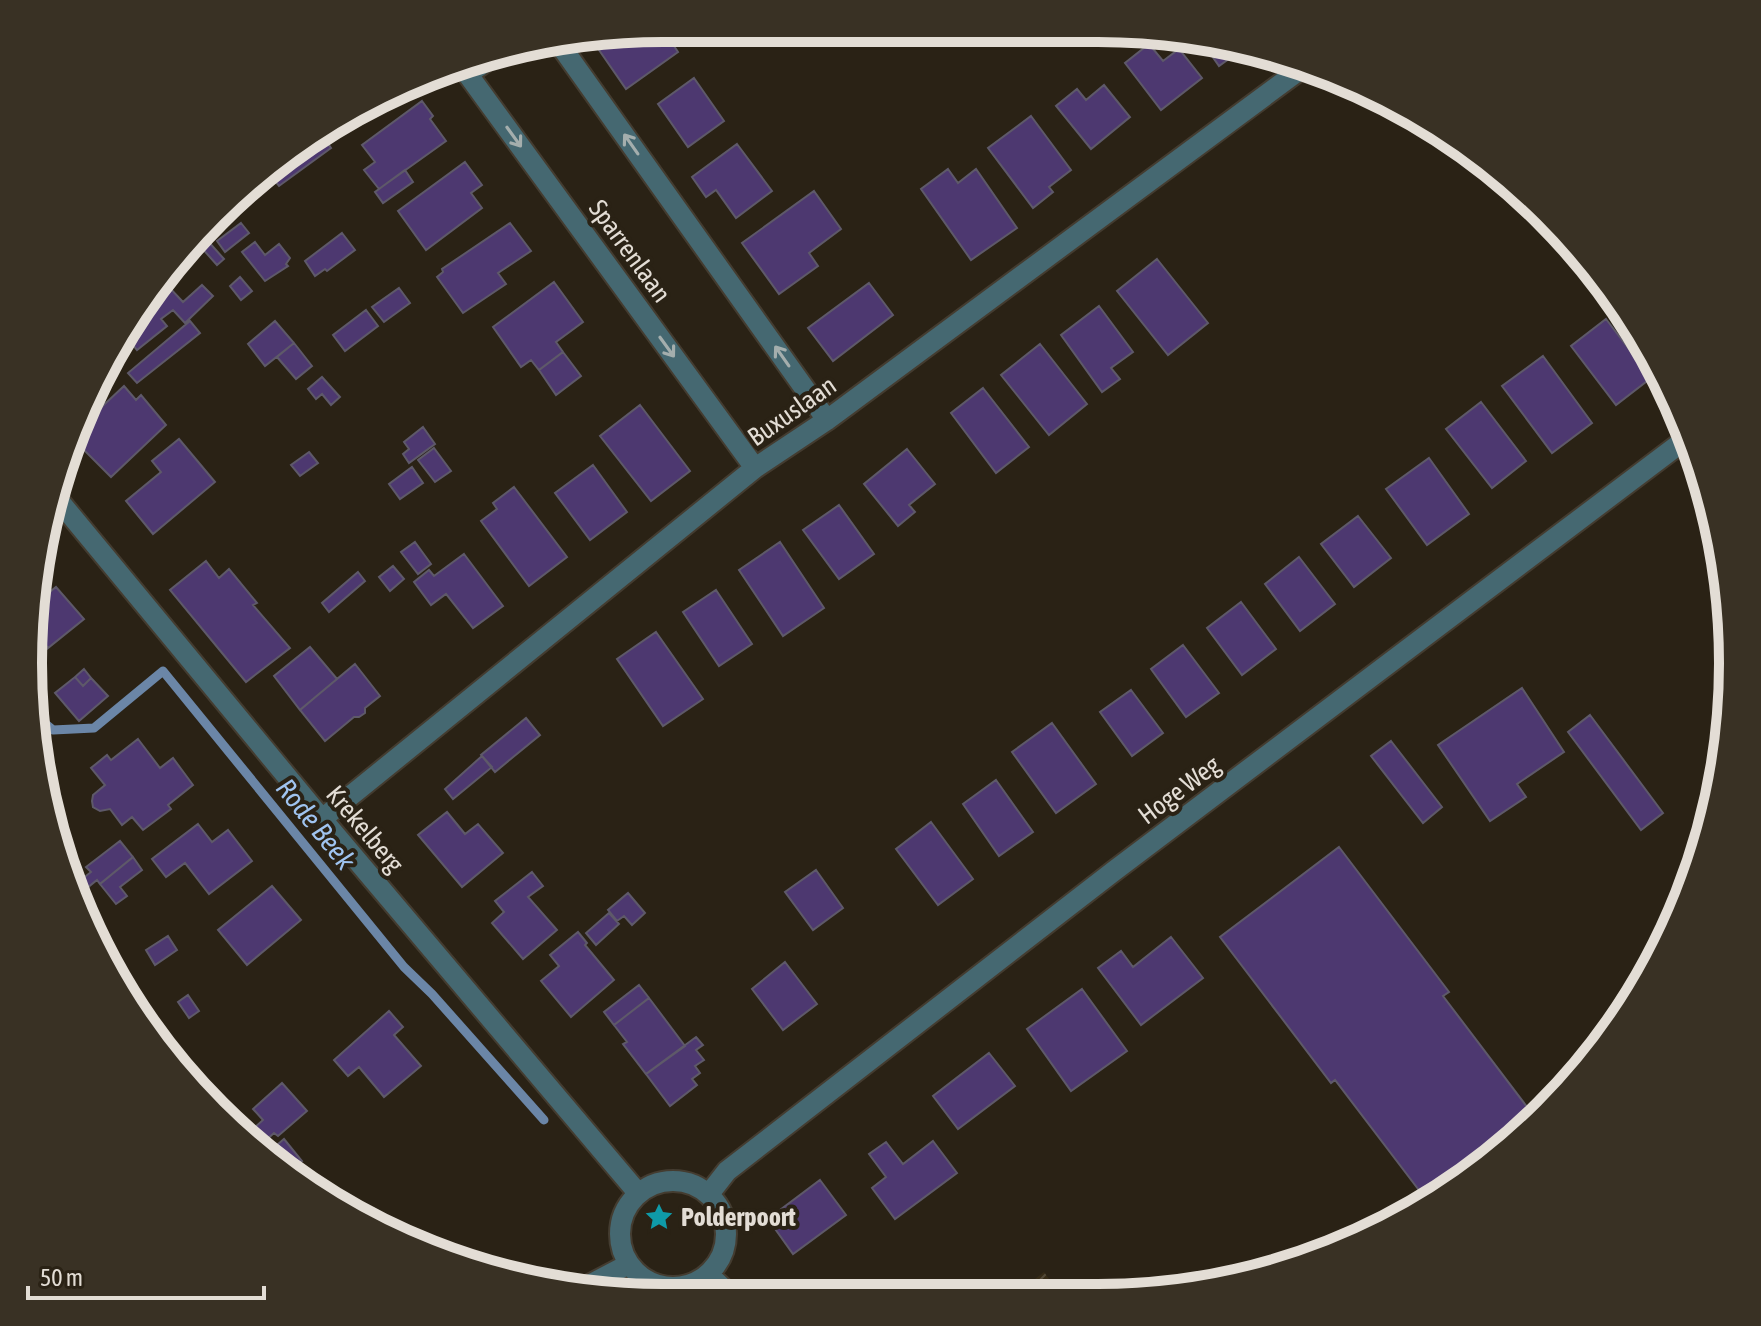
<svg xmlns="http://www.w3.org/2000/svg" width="1761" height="1326" font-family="'Asap Condensed',sans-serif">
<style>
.industrial{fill:url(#industrial-furrows)}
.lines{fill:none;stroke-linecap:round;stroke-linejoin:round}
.stream{stroke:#6b86a7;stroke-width:9}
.building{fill:#4d3870;stroke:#5e5969;stroke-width:2}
.minor-casing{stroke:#443c30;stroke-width:24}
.minor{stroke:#456871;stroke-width:20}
.oneway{stroke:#a4aead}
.labels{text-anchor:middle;stroke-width:8;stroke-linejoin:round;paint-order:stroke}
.street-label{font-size:26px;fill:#e3ddd5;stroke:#2a2215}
.poi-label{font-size:26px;font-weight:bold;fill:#e3ddd5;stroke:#2a2215;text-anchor:start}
.water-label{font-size:28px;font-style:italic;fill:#a0c4f0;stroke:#2a2215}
.rim{fill:none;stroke:#e3ddd5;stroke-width:10}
</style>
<defs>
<pattern id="industrial-furrows" width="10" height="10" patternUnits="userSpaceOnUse" patternTransform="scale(2)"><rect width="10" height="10" fill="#352a16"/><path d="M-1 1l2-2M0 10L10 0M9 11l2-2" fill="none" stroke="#524837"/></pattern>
</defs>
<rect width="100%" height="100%" fill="#2a2215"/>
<!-- industrial -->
<path class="industrial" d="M1044,1272L1059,1293H1017Z"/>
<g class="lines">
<!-- stream -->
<path class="stream" d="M31,712L53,730L94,728L163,671L404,967L432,994L544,1120"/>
</g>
<!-- building -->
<path class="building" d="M662,28L678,52L626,89L599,50L622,33Z
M1201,40L1245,47L1219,66Z
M1149,44L1163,61L1179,49L1202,78L1161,110L1125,63Z
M694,78L724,121L688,147L658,104Z
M1104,85L1130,117L1091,149L1056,106L1077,89L1086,100Z
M422,101L433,116L430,119L446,141L379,189L364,170L375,162L362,145Z
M1031,116L1071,170L1049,187L1053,192L1033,208L988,148Z
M321,133L331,148L279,186L270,175Z
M737,144L772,191L736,218L716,190L706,197L692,177Z
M465,162L482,185L471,193L482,208L426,250L398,211Z
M948,169L958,183L976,169L1017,228L971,260L921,189Z
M405,170L413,182L383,203L375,192Z
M814,191L841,229L809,253L818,266L779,294L742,243Z
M241,223L249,233L225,252L217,241Z
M510,223L531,251L498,273L506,284L463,313L437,277L443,272L442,269Z
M342,233L355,250L327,271L325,269L315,276L305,261Z
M207,240L224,259L217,265L200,246Z
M255,242L265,255L279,244L290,258L286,264L288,266L265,281L242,252Z
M1157,259L1208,323L1168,355L1117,291Z
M240,277L252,291L241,300L230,286Z
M554,282L583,322L556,342L563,352L539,370L531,360L521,367L493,327Z
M869,283L893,315L833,361L808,328Z
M202,285L213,296L185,323L173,310L161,319L167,326L137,350L125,335L143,308L169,287L183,302Z
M399,288L410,303L384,322L372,307Z
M1099,306L1133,352L1111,368L1120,379L1102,392L1061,335Z
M366,310L378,326L345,351L333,335Z
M1606,319L1651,378L1616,405L1571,346Z
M190,321L200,333L137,383L128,373Z
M275,321L294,343L265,366L248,344Z
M294,343L312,366L296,379L277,357Z
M1040,344L1087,404L1049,435L1001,375Z
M563,352L581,376L556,395L539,370Z
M1543,356L1592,423L1552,453L1502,386Z
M322,377L340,397L331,405L322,394L316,399L308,389Z
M124,386L136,400L141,395L166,425L111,477L74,440L77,430Z
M983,388L1029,447L996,473L951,413Z
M1481,402L1526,461L1492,488L1446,429Z
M640,405L690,471L651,501L600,436Z
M423,427L435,444L409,463L403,454L409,449L404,442Z
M179,439L215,482L153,534L126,501L161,472L152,461Z
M434,448L451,471L435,482L418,460Z
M907,449L935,484L909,505L915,512L898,526L864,484Z
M309,452L318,463L300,476L291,465Z
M1429,458L1469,514L1427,545L1386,489Z
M593,465L627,512L590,540L555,493Z
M412,467L423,483L400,499L389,484Z
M514,487L567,557L529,586L481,521L497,509L493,503Z
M839,505L874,554L839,579L803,530Z
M1358,516L1391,558L1354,587L1321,544Z
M1721,541L1724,567L1710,549Z
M415,542L431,564L418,574L401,552Z
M780,542L824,608L783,636L739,570Z
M464,554L503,606L473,628L446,594L431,605L414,582L429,570L434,576Z
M1299,557L1335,604L1300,631L1265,584Z
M206,561L219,578L229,569L257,603L253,605L290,648L246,682L170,590Z
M393,566L404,579L390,591L379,577Z
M358,572L365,581L329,612L322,603Z
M56,587L84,619L48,648L34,632L36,603Z
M716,590L752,644L719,666L683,612Z
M1241,602L1276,649L1242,675L1207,628Z
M34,632L48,648L38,657L33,651Z
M656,632L703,699L663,726L617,659Z
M1183,645L1219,693L1186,717L1151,669Z
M310,647L337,679L300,710L274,676Z
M355,664L380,696L365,708V713L359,717H354L325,741L300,710Z
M84,669L91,678L83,686L75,677Z
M75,677L83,686L91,678L108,696L79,721L55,693Z
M1522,688L1564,752L1517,784L1526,797L1490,821L1438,745Z
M1131,690L1163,733L1132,756L1100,712Z
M1590,715L1663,813L1641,830L1568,732Z
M526,718L540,735L495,772L481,755Z
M1052,723L1096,784L1056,813L1012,752Z
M138,739L160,768L173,758L193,785L168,805L171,809L143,830L132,817L122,825L110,809L100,811L93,807L92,801L93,795L105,785L91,768L107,755L111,760Z
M1391,741L1442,807L1423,823L1371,756Z
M482,756L492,767L453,799L445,789Z
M996,780L1033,832L999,856L963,804Z
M1721,783V786L1713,814L1701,799Z
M447,812L465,834L478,824L503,853L462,887L418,835Z
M931,822L973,879L938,905L896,849Z
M198,824L212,842L228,830L252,861L209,894L185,863L166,877L152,859Z
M120,841L133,857L100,884L97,880L76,897L72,887L91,872L86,867Z
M1339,847L1449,992L1443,996L1537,1120L1451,1191L1428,1202L1335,1080L1331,1083L1220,937Z
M133,857L142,870L120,887L127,896L116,904L100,884Z
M816,870L843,908L813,930L785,892Z
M532,872L543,886L528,897L557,930L523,959L492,923L504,912L495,901Z
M272,886L301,920L247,965L218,930Z
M628,893L645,913L632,925L624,916L617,921L608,910Z
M609,913L619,924L596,945L586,933Z
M578,932L587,943L585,945L614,980L571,1017L541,981L559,966L550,955Z
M168,936L177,950L155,965L146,950Z
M1171,937L1203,978L1141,1025L1098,968L1121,951L1133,967Z
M785,962L817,1004L783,1030L752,989Z
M639,985L649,998L614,1025L604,1012Z
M1082,989L1127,1051L1071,1091L1027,1029Z
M188,995L199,1011L189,1018L178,1002Z
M649,998L685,1046L646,1074L623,1044L627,1042L614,1025Z
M389,1011L403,1027L394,1035L421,1066L384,1097L359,1067L348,1076L334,1060Z
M696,1037L703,1045L696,1050L704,1060L695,1066L700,1073L692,1079L697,1085L670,1106L646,1074Z
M989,1053L1015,1086L958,1129L933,1096Z
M282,1083L307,1111L278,1136L274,1133L265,1141L254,1128L263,1120L253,1109Z
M284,1139L302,1161L289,1171L271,1150Z
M933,1141L957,1173L895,1219L872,1188L886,1177L869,1154L886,1142L903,1164Z
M820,1180L846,1215L793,1254L768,1219Z"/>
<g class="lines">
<defs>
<path id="minor" d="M558,42L827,420
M461,65L755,468
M468,74L503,49
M55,496L322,819L638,1193
M322,819L755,468L827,420L1305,66
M620 1234a53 53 0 1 1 106 0a53 53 0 1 1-106 0Z
M709,1194L727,1171L1114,871L1690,436
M709,1275L728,1293
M576,1292L629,1264"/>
</defs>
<!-- minor casing -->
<use href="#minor" class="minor-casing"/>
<!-- minor -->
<use href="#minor" class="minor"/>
</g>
<!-- one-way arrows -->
<defs><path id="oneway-shaft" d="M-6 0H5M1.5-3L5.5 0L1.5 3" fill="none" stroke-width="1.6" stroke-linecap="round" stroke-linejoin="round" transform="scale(2)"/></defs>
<g class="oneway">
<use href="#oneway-shaft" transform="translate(514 137) rotate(54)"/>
<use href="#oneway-shaft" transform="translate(631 144) rotate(-125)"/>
<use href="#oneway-shaft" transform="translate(667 347) rotate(54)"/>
<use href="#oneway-shaft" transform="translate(782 356) rotate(-125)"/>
</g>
<!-- icons -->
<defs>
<symbol id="sight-bare" viewBox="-9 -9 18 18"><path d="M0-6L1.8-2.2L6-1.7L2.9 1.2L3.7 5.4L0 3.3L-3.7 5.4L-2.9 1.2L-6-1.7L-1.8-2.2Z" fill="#0f9aa8" stroke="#2a2215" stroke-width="2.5" paint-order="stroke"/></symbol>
</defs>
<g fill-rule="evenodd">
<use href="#sight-bare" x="639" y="1197" width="40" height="40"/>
</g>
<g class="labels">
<!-- street labels -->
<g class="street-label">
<text transform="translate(630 251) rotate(54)" y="9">Sparrenlaan</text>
<text transform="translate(792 411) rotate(-35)" y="9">Buxuslaan</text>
<text transform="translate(1179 790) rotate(-37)" y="9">Hoge Weg</text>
<text transform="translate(365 829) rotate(50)" y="9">Krekelberg</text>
</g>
<!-- poi labels -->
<g class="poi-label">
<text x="681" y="1226">Polderpoort</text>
</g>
<!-- water labels -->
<g class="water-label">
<text transform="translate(316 824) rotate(51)" y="10">Rode Beek</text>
</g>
</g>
<!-- crop -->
<path d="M0 0H1761V1326H0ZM663 42H1098A621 621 0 0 1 1719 663V663A621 621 0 0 1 1098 1284H663A621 621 0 0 1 42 663V663A621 621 0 0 1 663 42Z" fill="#393124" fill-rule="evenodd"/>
<path class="rim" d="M663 42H1098A621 621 0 0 1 1719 663V663A621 621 0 0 1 1098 1284H663A621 621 0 0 1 42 663V663A621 621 0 0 1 663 42Z"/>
<!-- scale -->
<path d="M28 1286v12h236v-12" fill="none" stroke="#e3ddd5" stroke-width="4"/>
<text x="40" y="1286" font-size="24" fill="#e3ddd5" stroke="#2a2215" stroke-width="6" paint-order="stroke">50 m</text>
</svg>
